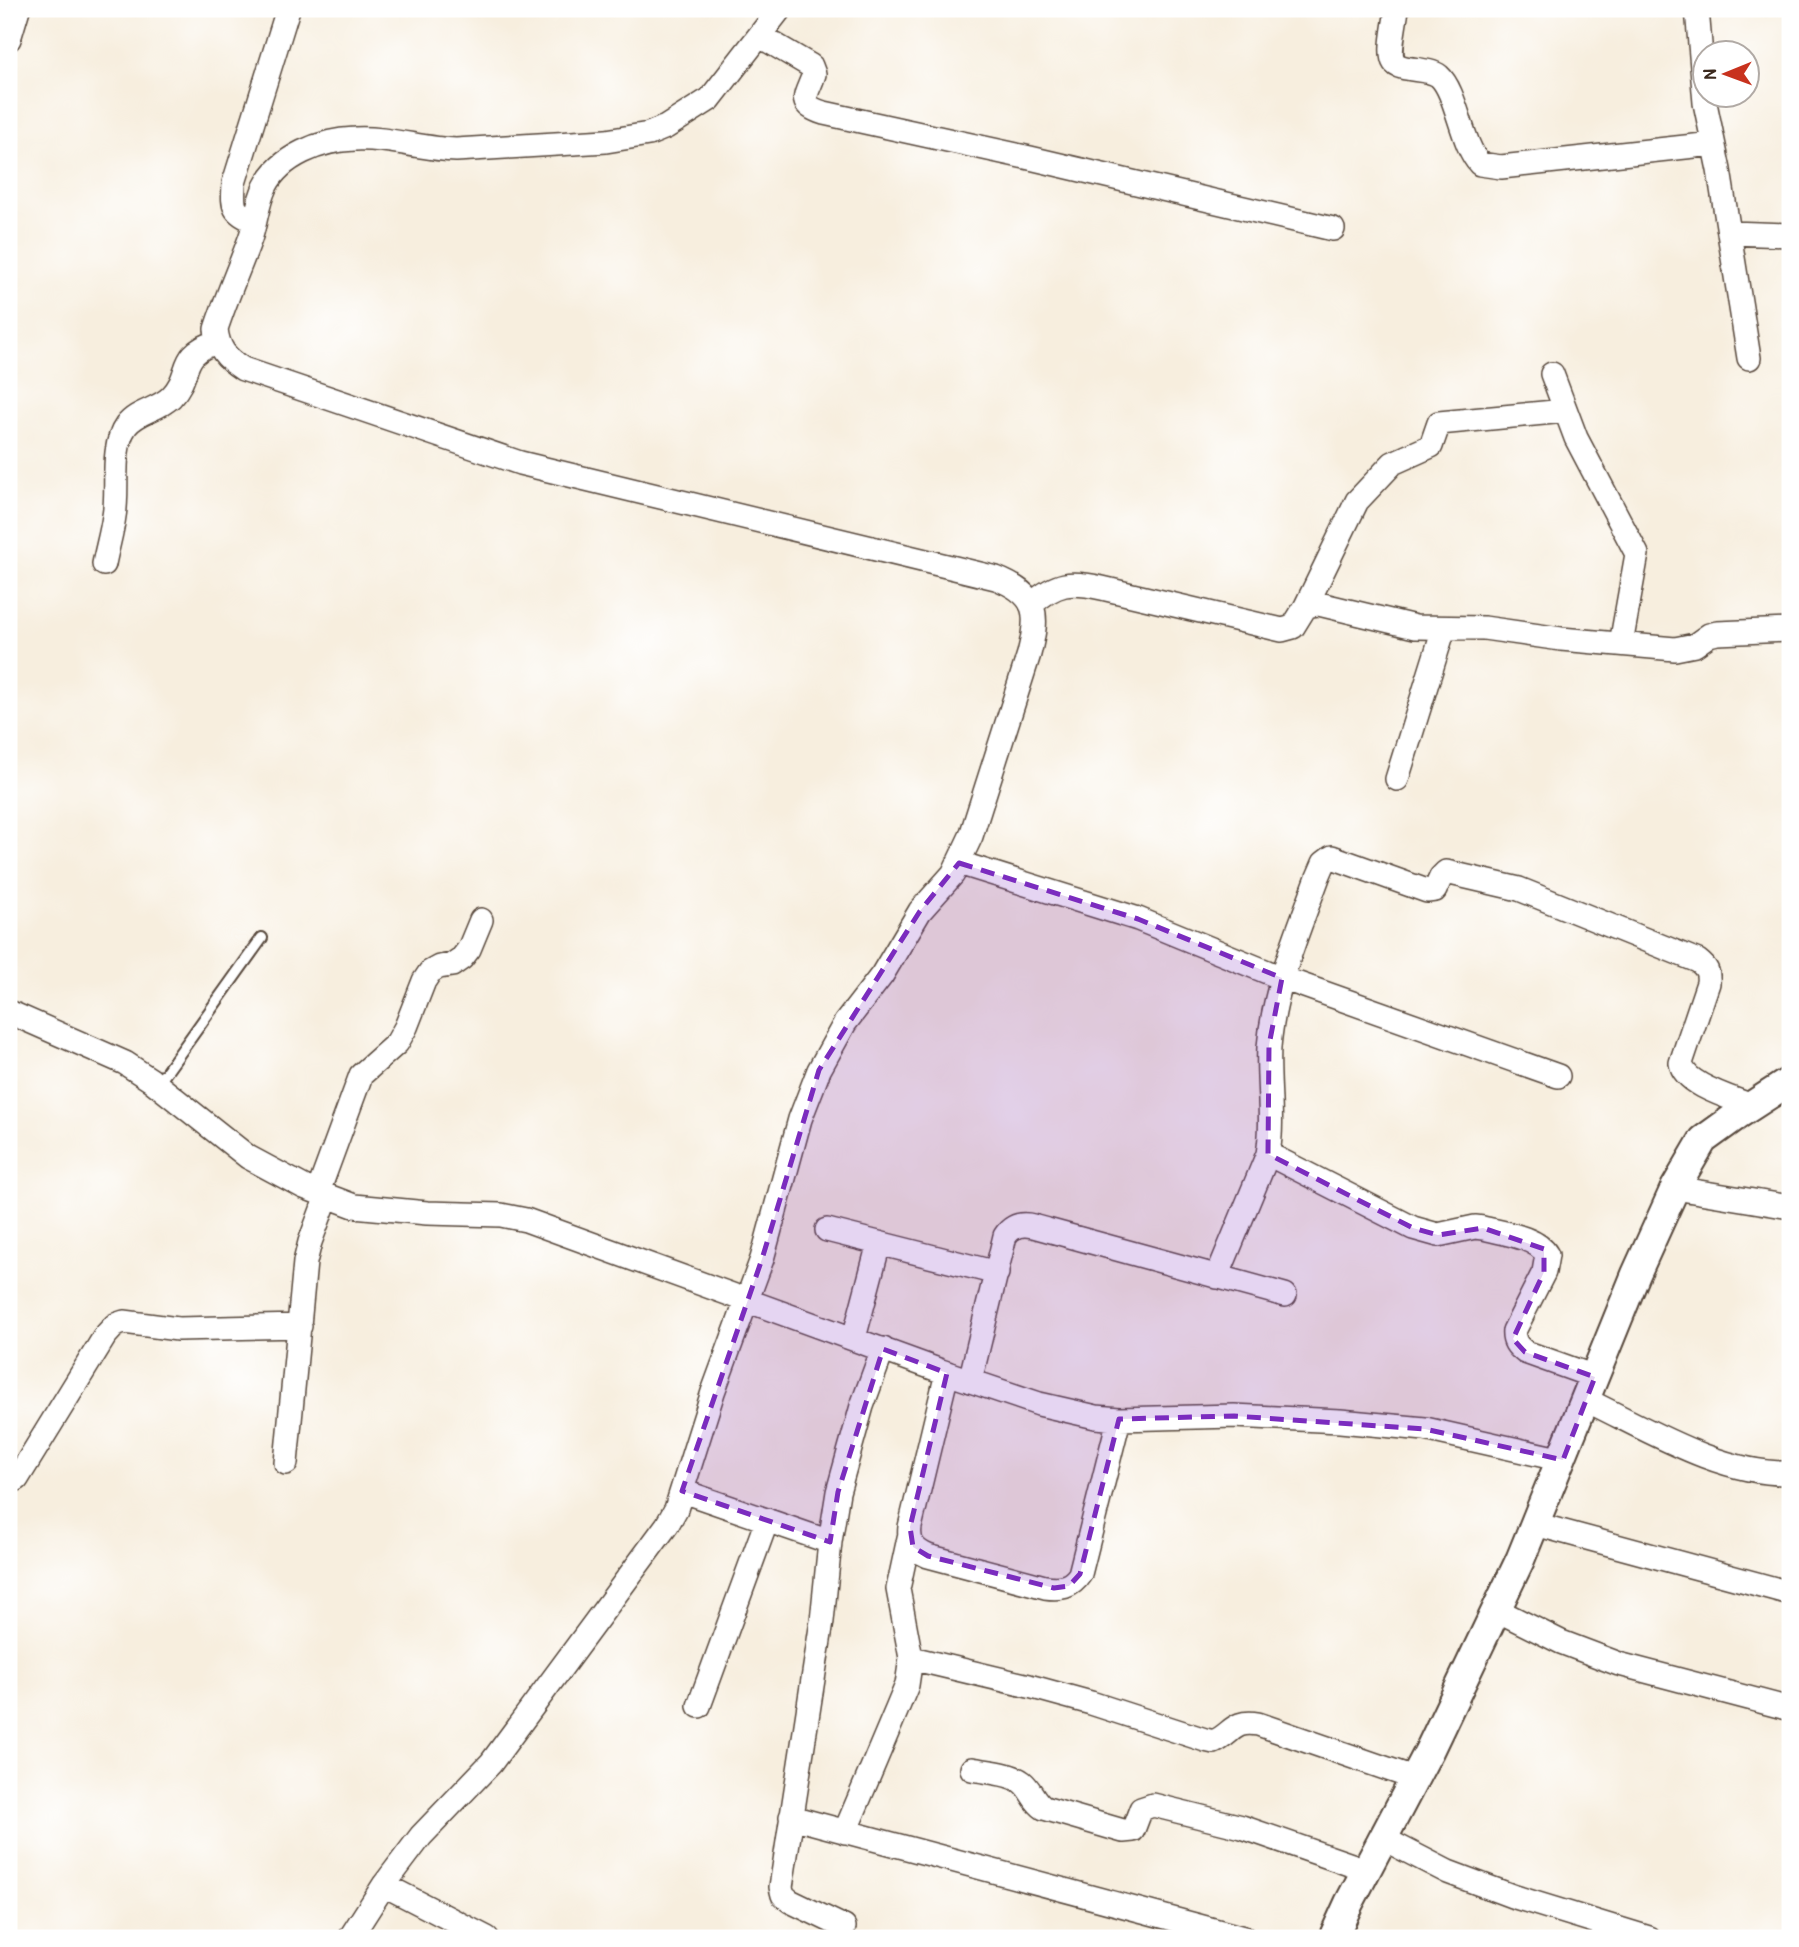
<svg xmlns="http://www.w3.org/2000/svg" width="1799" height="1947" font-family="'Patrick Hand',sans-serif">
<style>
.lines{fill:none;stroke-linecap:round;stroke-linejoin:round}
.service-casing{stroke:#57473b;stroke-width:14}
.minor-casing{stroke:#57473b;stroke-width:26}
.tertiary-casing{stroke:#57473b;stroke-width:32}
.service{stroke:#fff;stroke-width:10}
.minor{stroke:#fff;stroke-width:23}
.tertiary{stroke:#fff;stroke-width:28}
.marked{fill:#7b2cbf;fill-opacity:0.2;stroke:#7b2cbf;stroke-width:5;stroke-dasharray:14 9;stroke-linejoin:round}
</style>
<rect width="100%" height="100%" fill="#fff"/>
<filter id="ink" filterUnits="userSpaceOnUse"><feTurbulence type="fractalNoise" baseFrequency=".0143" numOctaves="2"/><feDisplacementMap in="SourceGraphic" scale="14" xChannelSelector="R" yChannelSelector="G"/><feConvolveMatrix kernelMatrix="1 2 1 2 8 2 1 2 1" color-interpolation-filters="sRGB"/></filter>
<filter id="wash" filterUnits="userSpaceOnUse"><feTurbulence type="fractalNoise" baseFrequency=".00686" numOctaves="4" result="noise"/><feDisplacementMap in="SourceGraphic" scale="28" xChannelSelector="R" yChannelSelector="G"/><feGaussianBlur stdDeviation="1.57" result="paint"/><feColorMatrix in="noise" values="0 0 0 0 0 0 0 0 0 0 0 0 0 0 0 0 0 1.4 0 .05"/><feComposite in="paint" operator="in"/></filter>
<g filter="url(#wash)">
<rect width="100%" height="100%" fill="#f7eede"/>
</g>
<g filter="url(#ink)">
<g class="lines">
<defs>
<path id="service" d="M157,1085L262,938"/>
<path id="minor" d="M1397,9C1396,19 1388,54 1394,62C1400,72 1428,67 1439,76C1457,92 1461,144 1480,164L1501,167L1713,144
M1697,9L1705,103L1719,170L1749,358
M760,36L811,66L814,74C807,96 795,104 824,113L1030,158L1333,229
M9,39L18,9
M255,221C231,212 233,206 234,183L288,9
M1730,233L1790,235
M1552,374L1576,438L1637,554L1621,644
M104,564C107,548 112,532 114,516C119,490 110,448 126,426C137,411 158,410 171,397C194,373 176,355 217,342
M1032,604C1057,582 1070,581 1102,588L1282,630L1293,627L1306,606L1319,604L1415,627L1484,628L1561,639L1675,649L1695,645L1709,635L1717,633L1790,630
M1305,608L1357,501L1393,463L1431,446L1439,423L1565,411
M1397,779L1444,628
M959,863L1138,919L1282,978L1558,1076
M9,1012L125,1063L151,1080L248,1157L304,1187L354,1206L427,1213L501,1215L526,1220L941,1371L1039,1404L1096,1417L1119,1419L1234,1416L1340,1421L1425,1429L1563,1460
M1268,1154L1413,1228L1438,1235L1475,1227L1483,1228C1502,1233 1537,1237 1547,1255L1544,1272L1514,1331C1513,1341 1517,1346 1525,1352L1595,1377
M1675,1188L1790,1207
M318,1192L361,1075L397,1043L406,1027L424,981L430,972L439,967L452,965L462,958L469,949L481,920
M827,1230L997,1273
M1217,1277L1268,1154C1274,1119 1267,1082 1269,1047C1274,987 1298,932 1318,877L1324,863L1332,857L1427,891L1435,890L1441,877L1446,872L1519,889L1698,961C1707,968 1709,972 1708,983L1681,1063C1684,1085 1732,1098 1752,1106
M854,1338L879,1243
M947,1373L910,1527C908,1543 914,1550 928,1556L1045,1587C1060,1589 1071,1588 1080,1574L1119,1419
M970,1381L1005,1236C1012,1226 1021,1223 1033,1226L1285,1295
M1586,1400C1647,1429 1721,1475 1790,1473
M286,1463L305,1262L310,1242L327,1196
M17,1479L105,1336L115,1325L124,1322L178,1329L300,1326
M682,1491L830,1542
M1535,1524L1790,1593
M1497,1610L1561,1642L1619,1664L1790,1709
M911,1658L1029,1686L1091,1703L1205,1740L1214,1742C1233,1733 1233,1720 1258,1724L1414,1778
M699,1706L767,1520
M972,1769C986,1772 1011,1773 1022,1782C1032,1790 1033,1801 1044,1808L1123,1831L1133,1830L1141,1809L1153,1805L1242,1827L1366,1870
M791,1817L1244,1938
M845,1832L897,1709L907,1685L911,1658L898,1589L909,1538
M1382,1838L1448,1872L1512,1896L1649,1938
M384,1885L487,1938
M844,1927L790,1901L783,1895L781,1887L822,1621L830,1542L838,1492L862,1406L883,1349
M350,1938L384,1885L421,1836L491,1763L667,1525L676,1509L713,1392L762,1259L800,1119L819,1070L845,1023L882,975L920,911L953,874L971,836L1029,654C1039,614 1039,595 996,578L520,463L243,369C226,358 218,349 216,329C226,298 239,269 250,239C256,222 257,204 265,187C280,156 321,140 355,139C388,137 422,149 456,150L606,141L649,134L666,127L710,99L780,9"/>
<path id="tertiary" d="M1333,1938L1349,1903L1429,1751L1520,1560L1636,1274L1675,1188L1703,1140L1739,1114L1790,1081"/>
</defs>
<!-- service casing -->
<use href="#service" class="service-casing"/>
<!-- minor casing -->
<use href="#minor" class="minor-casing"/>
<!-- tertiary casing -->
<use href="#tertiary" class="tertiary-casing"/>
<!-- service -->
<use href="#service" class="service"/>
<!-- minor -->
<use href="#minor" class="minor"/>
<!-- tertiary -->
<use href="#tertiary" class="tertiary"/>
</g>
</g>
<!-- marked area -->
<path class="marked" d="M959,863L1138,919L1282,978L1269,1045L1268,1154L1413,1228L1438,1235L1483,1228L1544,1249V1272L1513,1339L1525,1352L1595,1377L1563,1460L1425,1429L1234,1416L1119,1419L1080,1574L1069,1586L1054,1588L928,1556L913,1547L910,1527L947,1373L883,1349L838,1492L830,1542L682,1491L762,1259L819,1070L920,911Z"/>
<!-- margin -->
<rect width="1799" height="1947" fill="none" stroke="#fff" stroke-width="35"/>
<!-- north arrow -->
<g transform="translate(1726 74) rotate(269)"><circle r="33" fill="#ffffff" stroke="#b1aaa5" stroke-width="2"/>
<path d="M0-5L12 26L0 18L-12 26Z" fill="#c8321e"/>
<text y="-10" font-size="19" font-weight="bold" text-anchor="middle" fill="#3b2a1e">N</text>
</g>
</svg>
